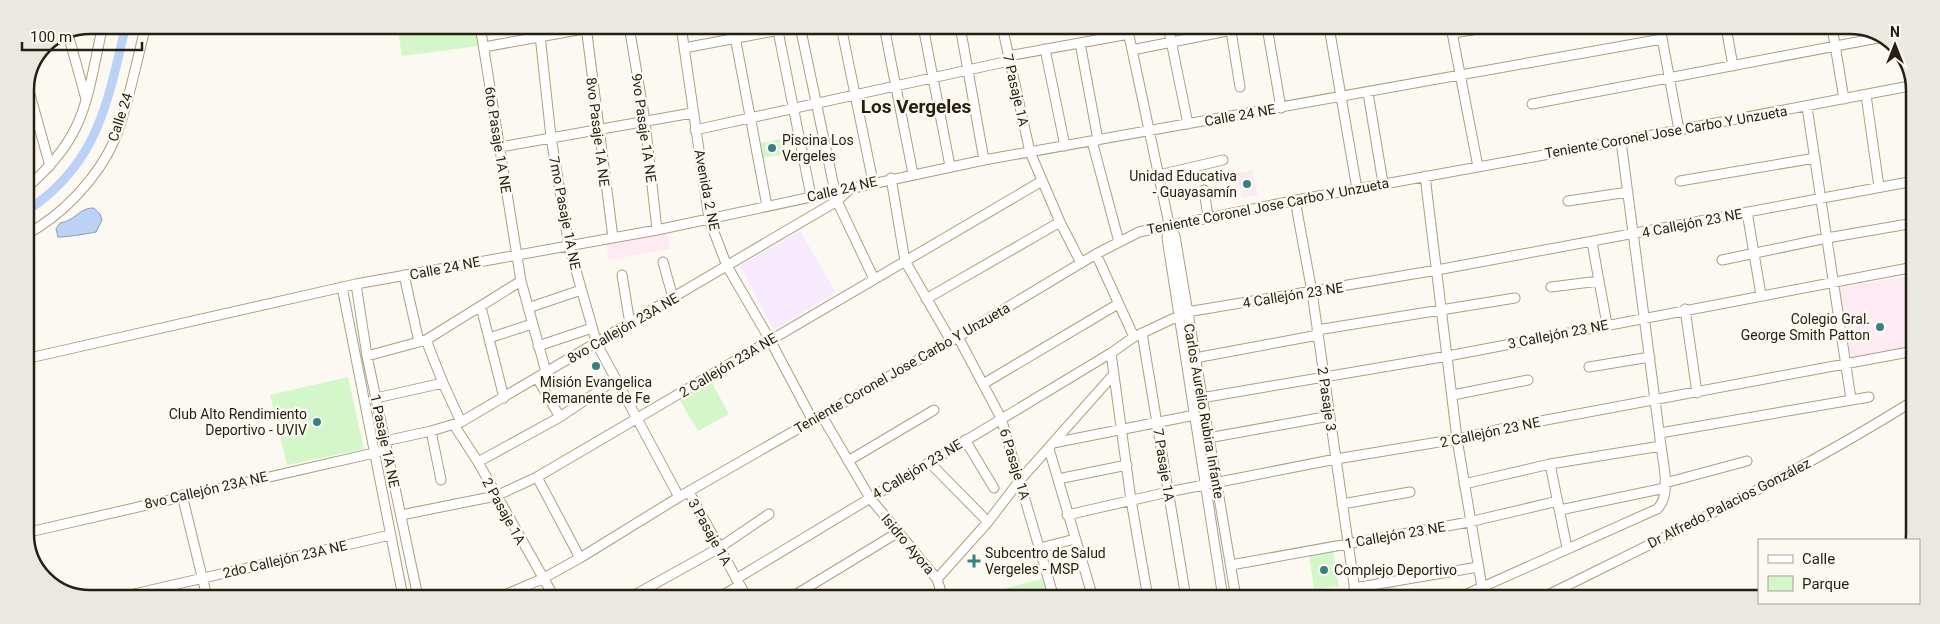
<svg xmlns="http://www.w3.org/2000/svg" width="1940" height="624" font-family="Roboto,sans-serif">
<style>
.commercial{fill:#f7eafe}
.education{fill:#fdeaf2}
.green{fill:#d4f7ca}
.water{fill:#bbd1f6;stroke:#8e9cb2}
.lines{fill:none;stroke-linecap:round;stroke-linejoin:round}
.canal{stroke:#bbd1f6;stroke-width:9}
.minor-casing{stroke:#ad9f7f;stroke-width:11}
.minor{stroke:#fff;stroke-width:9}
.poi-dot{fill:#388182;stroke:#fcf9f3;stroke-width:2}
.labels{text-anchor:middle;stroke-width:5;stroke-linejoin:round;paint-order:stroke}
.street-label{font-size:14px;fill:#251f12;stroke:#fcf9f3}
.poi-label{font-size:14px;fill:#251f12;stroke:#fcf9f3;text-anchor:start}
.district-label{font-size:19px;font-weight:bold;fill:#251f12;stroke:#fcf9f3}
.rim{fill:none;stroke:#251f12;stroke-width:2.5}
</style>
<rect width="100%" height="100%" fill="#fcf9f3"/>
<!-- commercial -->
<path class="commercial" d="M800,231L836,292L774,330L740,266Z"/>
<!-- education -->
<path class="education" d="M1252,170L1258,195L1242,198L1237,173Z
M667,233L670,249L609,260L606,245Z
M1908,276L1914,308V346L1851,358L1838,288Z"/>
<!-- green -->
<path class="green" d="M397,25H476L479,46L402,56Z
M780,139L783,154L763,158L761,143Z
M348,377L364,449L287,465L270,395Z
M711,381L729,414L698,431L679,399Z
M1333,550L1339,586L1314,589L1309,554Z
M1045,578L1051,598H1009L1006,588Z
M1395,583L1396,592L1378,598H1359L1357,589Z"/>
<!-- water -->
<path class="water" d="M94,208L100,214L102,220L96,232C93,233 60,238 58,237L56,229L60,223C75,221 80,207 94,208Z"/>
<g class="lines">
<!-- canal -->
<path class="canal" d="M25,212C98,165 107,104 126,25"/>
<defs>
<path id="minor" d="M539,26L551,137L569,246L597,344L679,497
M586,26L613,238
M629,26L645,121L657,230
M681,26L709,219L727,266L770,340L813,421
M733,26L767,206
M777,26L811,196
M800,26L837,201L874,279
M841,26L873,182
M884,26L913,174
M923,26L950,166
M960,26L984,160
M1002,26L1030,152L1060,222L1081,263
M1127,26L1169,224L1167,238L1223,598
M1168,26L1188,124
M1267,27L1281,108
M1329,27L1357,189
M1451,27L1478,167
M1660,27L1679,130
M1726,27L1733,66
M1832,27L1844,99
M1231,31L1240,87
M1453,33L1491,27
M68,34L86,99
M1080,43L1098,140
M484,47L600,26
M684,48L801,26
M1045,49L1065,146
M1132,50L1252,26
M1008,56L1129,34
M27,84L50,166
M1368,93L1383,183
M1866,95L1879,187
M1532,104L1883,37
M1807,107L1851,399
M695,130L1009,61
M1092,141L1119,242
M500,147L692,113
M1159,175L1223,160
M1425,176L1457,439L1482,587
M891,178L905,261L951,341
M1680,181L1815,158
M25,189C88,136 86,99 103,25
M1204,190L1208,217
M1295,200L1312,292L1356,598
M1568,201L1628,192
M1747,212L1761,295
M1169,225L1175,236L1236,598
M25,235C62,216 98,178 115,139C128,107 137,59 146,25
M1592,242L1599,281
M1096,254L1134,337
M1722,260L1827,238L1914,223
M663,262L673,298
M404,275L419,342
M622,275L630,324
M521,281L546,372
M356,284L367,356L418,597
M342,287L403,597
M1551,287L1599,281L1607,324
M926,299L1060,222
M481,307L504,398
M528,308L581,290
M1685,309L1697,393
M1317,330L1515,298
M1142,333L1186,598
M958,337L1001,418L1054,598
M489,338L532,324
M426,340L443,383L461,422
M538,346L592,328
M1111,353L1131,500L1148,598
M367,356L426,340L521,281L480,25
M1195,358L1318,335
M25,359L356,284L657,230L984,160L1662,39
M1589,367L1650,357
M537,378L560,417
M983,384L1118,304
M1453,395L1528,380
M376,398L443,383
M1201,398L1448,356L1914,267
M822,416L870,498L937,579L943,598
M454,425L478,462L554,597
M431,431L441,480
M1660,433L1869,397
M1208,438L1330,416
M965,440L994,488
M385,441L431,431L461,422L837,201L849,190
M1053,443L1195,415
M1049,449L1093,598
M848,461L934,410
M478,462L560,417L616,379
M929,462L988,522
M1550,464L1567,548
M537,477L580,558
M1058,479L1127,465
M1665,483L1747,461
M1464,484L1550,464L1661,446
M689,492L747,598
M182,495L207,597
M1342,504L1410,492
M1560,510L1665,488
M401,515L496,496L537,477L1042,181
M1067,515L1168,492L1336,459L1457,439L1509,427L1914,351
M25,533L387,450
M1040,548L1075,539
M1231,565L1469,522L1558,501
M736,579L1111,353L1134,337L1187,312L1437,270L1914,181
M937,579L988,522L1020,480L1114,374
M1354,588L1478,567
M121,597L390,535
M500,597L542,579L580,558L679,497L951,341L1096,254L1139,232L1302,199L1621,141L1915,85
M631,597L719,548L769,514
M718,598L740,585
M790,598L897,533
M930,598L942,595
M1458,598L1657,509C1672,496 1663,463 1661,446L1621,141
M1540,599C1666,536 1794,476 1913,401"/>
</defs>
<!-- minor casing -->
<use href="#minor" class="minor-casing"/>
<!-- minor -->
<use href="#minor" class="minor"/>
</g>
<!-- markers -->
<g class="poi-dot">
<circle cx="772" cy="148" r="5"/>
<circle cx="1247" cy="184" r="5"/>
<circle cx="1880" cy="327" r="5"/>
<circle cx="596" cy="366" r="5"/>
<circle cx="317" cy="422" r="5"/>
<path d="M971.5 553.5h5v5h5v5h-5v5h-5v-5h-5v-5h5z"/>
<circle cx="1324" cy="570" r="5"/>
</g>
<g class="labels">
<!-- street labels -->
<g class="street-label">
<text transform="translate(1016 90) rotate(77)" y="5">7 Pasaje 1A</text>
<text transform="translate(1240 115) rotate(-10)" y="5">Calle 24 NE</text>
<text transform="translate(120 117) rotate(-72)" y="5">Calle 24</text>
<text transform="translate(644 128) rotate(82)" y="5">9vo Pasaje 1A NE</text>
<text transform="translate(598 132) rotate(83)" y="5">8vo Pasaje 1A NE</text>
<text transform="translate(1666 132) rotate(-10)" y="5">Teniente Coronel Jose Carbo Y Unzueta</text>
<text transform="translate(498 140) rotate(81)" y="5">6to Pasaje 1A NE</text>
<text transform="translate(842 189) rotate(-13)" y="5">Calle 24 NE</text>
<text transform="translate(707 190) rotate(79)" y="5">Avenida 2 NE</text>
<text transform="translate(1268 206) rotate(-11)" y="5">Teniente Coronel Jose Carbo Y Unzueta</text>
<text transform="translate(565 213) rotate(79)" y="5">7mo Pasaje 1A NE</text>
<text transform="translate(1692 223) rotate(-11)" y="5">4 Callejón 23 NE</text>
<text transform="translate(445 268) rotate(-11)" y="5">Calle 24 NE</text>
<text transform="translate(1293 295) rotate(-9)" y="5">4 Callejón 23 NE</text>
<text transform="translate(623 328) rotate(-30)" y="5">8vo Callejón 23A NE</text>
<text transform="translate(1558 334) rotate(-11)" y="5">3 Callejón 23 NE</text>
<text transform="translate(728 365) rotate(-31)" y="5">2 Callejón 23A NE</text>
<text transform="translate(902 368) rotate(-30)" y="5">Teniente Coronel Jose Carbo Y Unzueta</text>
<text transform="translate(1327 399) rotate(82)" y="5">2 Pasaje 3</text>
<text transform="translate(1204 411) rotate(80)" y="5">Carlos Aurelio Rubira Infante</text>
<text transform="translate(1490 432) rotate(-12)" y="5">2 Callejón 23 NE</text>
<text transform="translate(385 441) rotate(78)" y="5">1 Pasaje 1A NE</text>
<text transform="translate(1015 464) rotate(73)" y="5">6 Pasaje 1A</text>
<text transform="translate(1164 465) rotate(81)" y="5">7 Pasaje 1A</text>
<text transform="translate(917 469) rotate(-31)" y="5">4 Callejón 23 NE</text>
<text transform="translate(206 490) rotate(-13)" y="5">8vo Callejón 23A NE</text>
<text transform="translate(1729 503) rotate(-27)" y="5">Dr Alfredo Palacios González</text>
<text transform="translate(504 511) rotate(61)" y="5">2 Pasaje 1A</text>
<text transform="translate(710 532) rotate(61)" y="5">3 Pasaje 1A</text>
<text transform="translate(1395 535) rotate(-10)" y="5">1 Callejón 23 NE</text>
<text transform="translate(908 544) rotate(50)" y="5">Isidro Ayora</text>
<text transform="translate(285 559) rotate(-13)" y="5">2do Callejón 23A NE</text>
</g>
<!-- poi labels -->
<g class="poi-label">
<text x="782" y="145">Piscina Los<tspan x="782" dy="16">Vergeles</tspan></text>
<text x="1237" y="181" text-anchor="end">Unidad Educativa<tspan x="1237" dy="16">- Guayasamín</tspan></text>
<text x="1870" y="324" text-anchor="end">Colegio Gral.<tspan x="1870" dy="16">George Smith Patton</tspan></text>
<text x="596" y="387" text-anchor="middle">Misión Evangelica<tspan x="596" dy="16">Remanente de Fe</tspan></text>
<text x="307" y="419" text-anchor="end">Club Alto Rendimiento<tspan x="307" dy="16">Deportivo - UVIV</tspan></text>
<text x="985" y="558">Subcentro de Salud<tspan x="985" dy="16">Vergeles - MSP</tspan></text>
<text x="1334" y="575">Complejo Deportivo</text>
</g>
<!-- district labels -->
<g class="district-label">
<text x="916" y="113">Los Vergeles</text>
</g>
</g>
<!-- crop -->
<path d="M0 0H1940V624H0ZM90 34H1850A56 56 0 0 1 1906 90V534A56 56 0 0 1 1850 590H90A56 56 0 0 1 34 534V90A56 56 0 0 1 90 34Z" fill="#ebe8e1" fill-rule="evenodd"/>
<path class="rim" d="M90 34H1850A56 56 0 0 1 1906 90V534A56 56 0 0 1 1850 590H90A56 56 0 0 1 34 534V90A56 56 0 0 1 90 34Z"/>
<!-- legend -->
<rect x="1758" y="539" width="162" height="65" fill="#fcf9f3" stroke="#a6a299"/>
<rect x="1768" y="555" width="25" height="8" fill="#ffffff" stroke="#a6a299"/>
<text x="1802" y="564" font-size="15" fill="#251f12">Calle</text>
<rect x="1768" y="576" width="25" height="15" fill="#d4f7ca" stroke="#a6a299"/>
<text x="1802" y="589" font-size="15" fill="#251f12">Parque</text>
<!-- north arrow -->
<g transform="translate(1895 45)" stroke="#fcf9f3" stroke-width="4" paint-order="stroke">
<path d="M0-4L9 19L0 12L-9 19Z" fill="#251f12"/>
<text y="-8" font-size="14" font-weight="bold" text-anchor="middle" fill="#251f12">N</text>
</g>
<!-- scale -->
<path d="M22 42v8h120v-8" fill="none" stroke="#251f12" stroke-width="2.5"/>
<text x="30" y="42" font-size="15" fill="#251f12" stroke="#fcf9f3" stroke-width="4" paint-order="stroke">100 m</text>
</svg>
